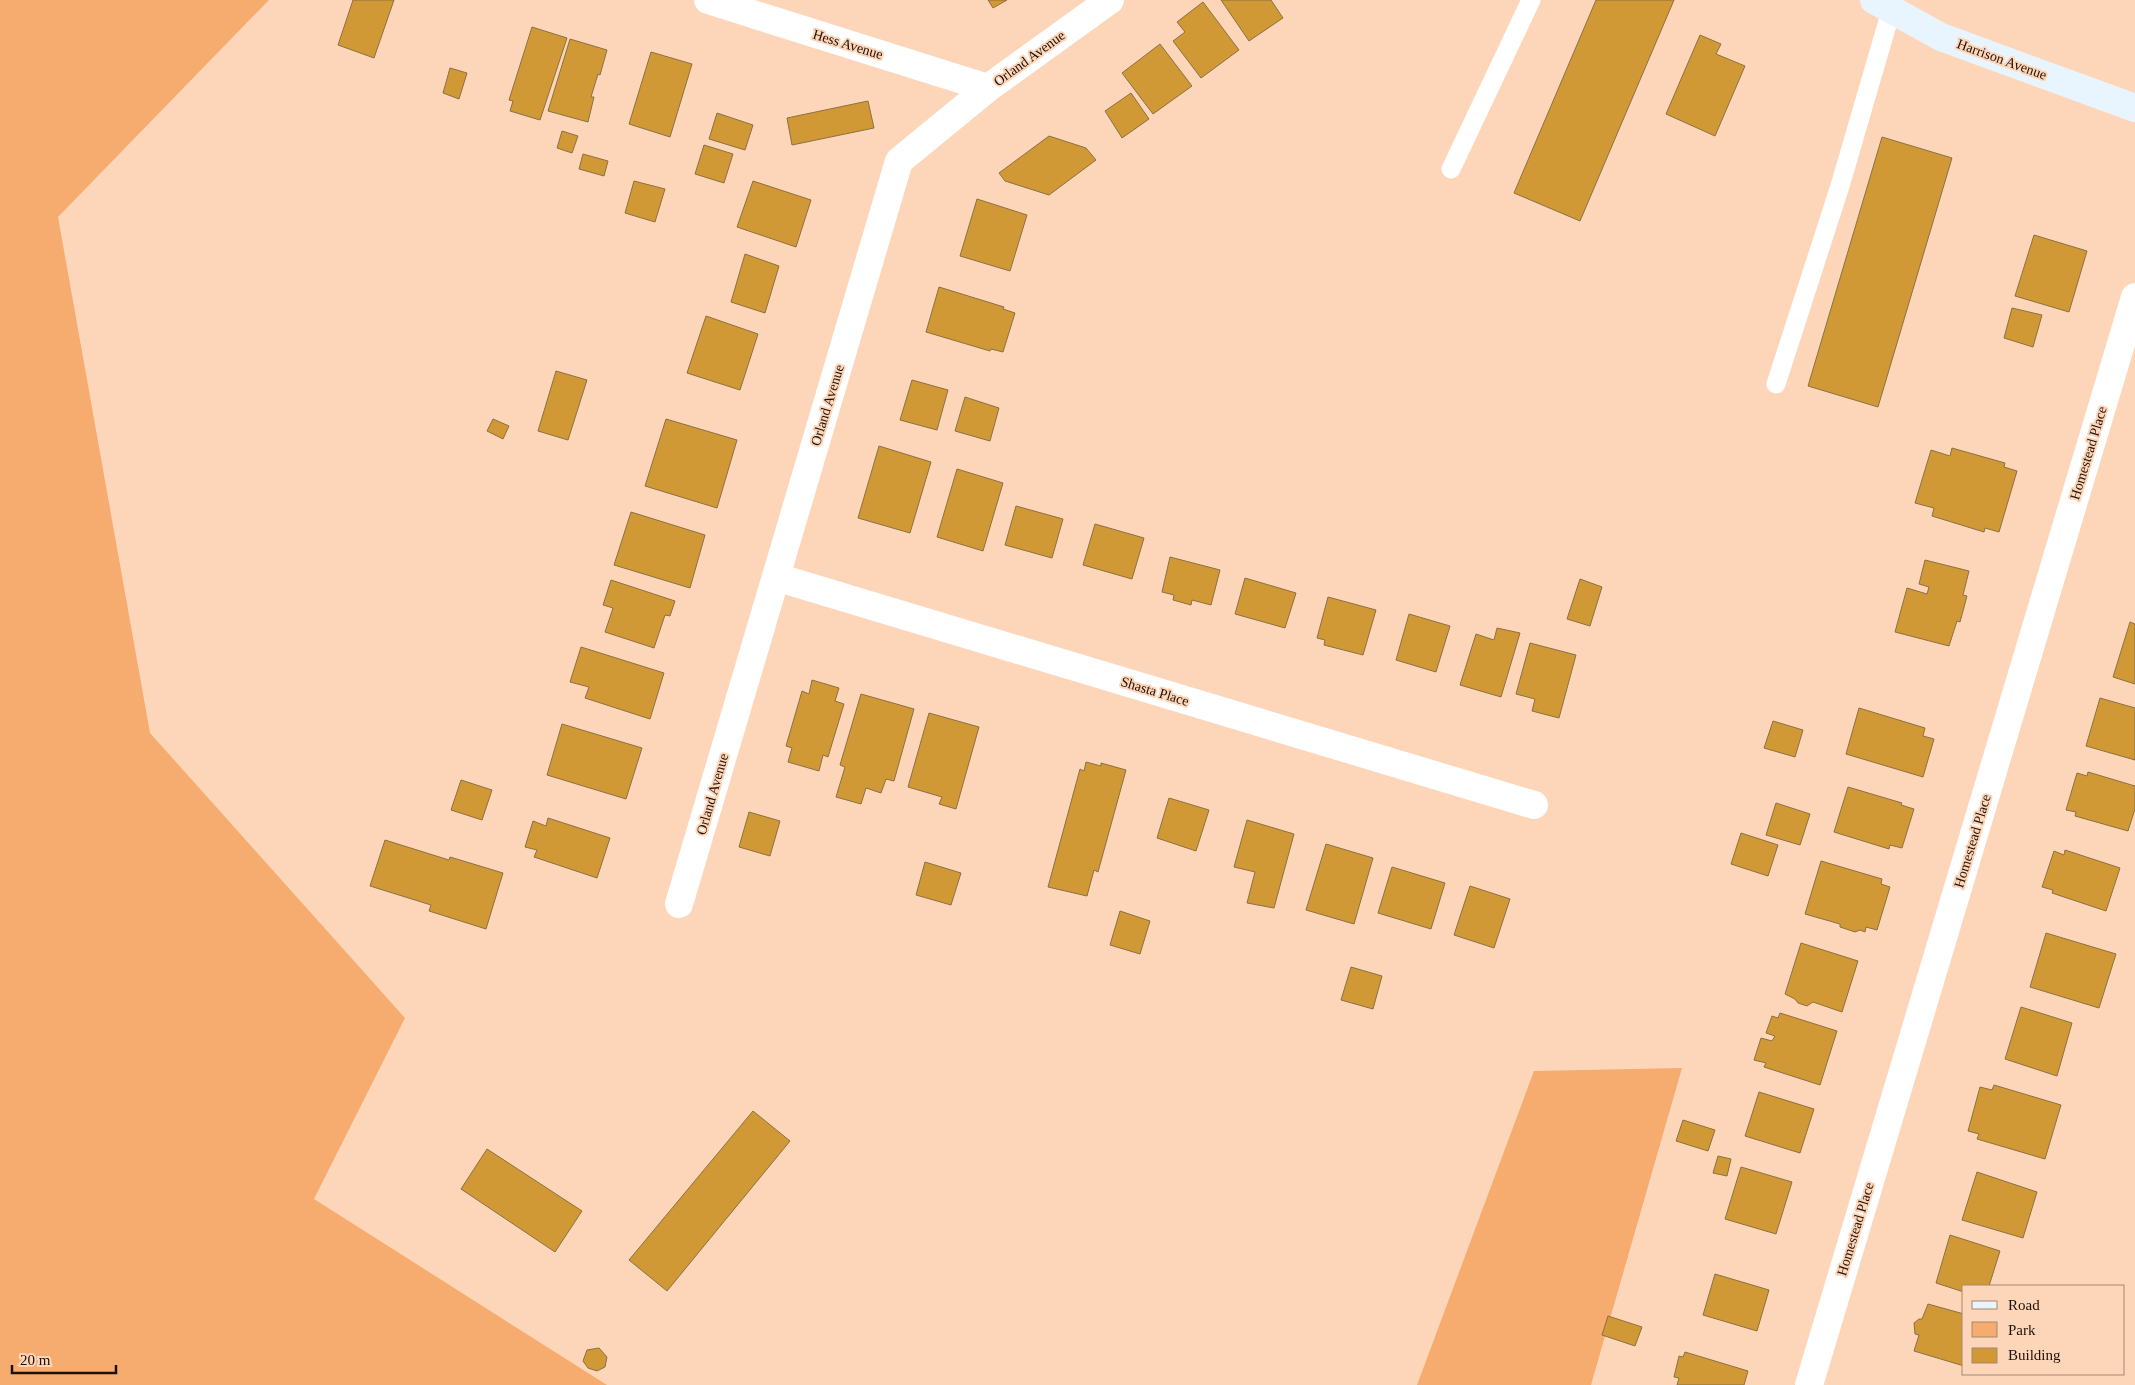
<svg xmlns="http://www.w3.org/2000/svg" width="2135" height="1385" font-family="Georgia,serif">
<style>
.green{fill:#f6ab6f}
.building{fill:#d09936;stroke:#8c7042}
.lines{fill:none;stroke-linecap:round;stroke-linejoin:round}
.service{stroke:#fff;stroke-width:19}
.minor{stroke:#fff;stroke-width:28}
.secondary{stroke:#e9f5fe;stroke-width:28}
.labels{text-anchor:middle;stroke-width:4;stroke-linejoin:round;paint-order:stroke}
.street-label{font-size:14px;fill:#201004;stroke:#fdd6ba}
</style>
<rect width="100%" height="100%" fill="#fdd6ba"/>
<!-- green -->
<path class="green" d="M0,0H269L58,217L150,733L405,1018L314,1199L607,1385H0Z
M1682,1068L1591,1385H1417L1534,1071Z"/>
<!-- building -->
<path class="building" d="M353,0H394L374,58L338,45Z
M988,0H1007L993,8Z
M1221,0H1271L1283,18L1249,41Z
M1596,0H1674L1580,221L1514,193Z
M1203,2L1239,50L1201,78L1173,41L1185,32L1177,22Z
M532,27L567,38L540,120L510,111L513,101L509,100Z
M1700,35L1721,44L1716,54L1745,66L1715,136L1666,114Z
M570,39L607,50L600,75L598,74L591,97H594L588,122L548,111Z
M1160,44L1192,86L1153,114L1122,73Z
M651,52L692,64L670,137L629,124Z
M450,68L467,73L459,99L443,93Z
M1131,93L1149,119L1122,138L1105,111Z
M868,101L874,128L792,145L787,118Z
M717,113L753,125L745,150L709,139Z
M562,131L578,136L572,153L557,148Z
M1049,136L1086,148L1096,160L1049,195L1005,181L999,173Z
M1882,137L1952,158L1878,407L1808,386Z
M704,145L733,154L724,183L695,174Z
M583,154L608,161L604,176L579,169Z
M634,181L665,189L655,222L625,213Z
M753,181L811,200L796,247L737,227Z
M977,199L1027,215L1010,271L960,256Z
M2034,235L2087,251L2069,312L2015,296Z
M745,254L779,266L765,313L731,302Z
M939,287L1004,307L1003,309L1015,313L1003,352L991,349L990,351L926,332Z
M2012,308L2042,315L2033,347L2004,338Z
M706,316L758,334L740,390L687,373Z
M556,371L587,380L568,440L538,431Z
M912,380L948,390L937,430L900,420Z
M965,397L999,408L990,441L955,431Z
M493,419L509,426L503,439L487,431Z
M666,419L737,440L717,508L645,486Z
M879,446L931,462L910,533L858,518Z
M1952,448L2005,463L2004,467L2017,471L1999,532L1985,528L1984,532L1932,516L1934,508L1915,503L1931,450L1950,456Z
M957,469L1003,483L983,551L937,537Z
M1016,506L1063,519L1052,558L1005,545Z
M631,512L705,535L690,588L614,565Z
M1095,524L1144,538L1132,579L1083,565Z
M1170,557L1220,570L1211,605L1192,600L1191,605L1173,600L1174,595L1162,592Z
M1925,560L1969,571L1963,595L1967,596L1960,622L1957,621L1949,646L1895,632L1907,588L1927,594L1929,587L1919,584Z
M1245,578L1296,593L1285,628L1235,614Z
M1580,579L1602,587L1590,626L1567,619Z
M611,580L675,601L670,616L665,615L654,648L605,632L613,608L603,605Z
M1328,597L1376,610L1363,655L1324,645L1325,640L1317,638Z
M1409,614L1450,626L1436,672L1396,660Z
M2130,622L2135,624V684L2113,677Z
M1497,628L1520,633L1501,697L1460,685L1476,634L1494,640Z
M1530,643L1576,655L1559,718L1532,711L1535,699L1516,694Z
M581,647L664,673L650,719L585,698L589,687L570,682Z
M812,680L839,688L835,701L844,704L828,757L823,755L819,771L788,762L792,748L786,746L802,691L809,694Z
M861,694L914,709L894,781L886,779L881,793L866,788L861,804L836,797L845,767L840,765Z
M2100,698L2135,708V760L2086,746Z
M1859,708L1925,728L1923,736L1934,739L1923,777L1846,754Z
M929,713L979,727L956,809L939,804L942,797L908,787Z
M1773,721L1803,730L1795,757L1764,748Z
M562,724L642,748L626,799L547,775Z
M1086,762L1101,766V763L1126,770L1098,872L1094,870L1087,896L1048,887L1080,769L1084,771Z
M2088,772L2135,786V809L2128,831L2075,816L2076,812L2066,810L2077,773L2087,776Z
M461,780L492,790L482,820L451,810Z
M1848,787L1902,803L1901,805L1914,809L1902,848L1890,845L1889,849L1834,832Z
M1169,798L1209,810L1196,851L1157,838Z
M1776,803L1810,814L1800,845L1766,835Z
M749,812L780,821L770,856L739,847Z
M548,818L610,838L597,878L534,857L537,850L525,847L533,821L546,826Z
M1247,820L1294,834L1274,908L1247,903L1255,872L1234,867Z
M1741,833L1778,845L1768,876L1731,864Z
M385,840L449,860L450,857L503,873L486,929L429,911L431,905L370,886Z
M1326,844L1373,858L1354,924L1306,910Z
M2065,850L2120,868L2106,911L2052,893L2053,890L2042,887L2054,851L2064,855Z
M1821,861L1882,879L1881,884L1890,887L1877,930L1866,927L1865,932L1860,930L1855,932L1840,927V924L1805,914Z
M925,862L961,873L951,905L916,895Z
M1392,867L1445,883L1431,929L1378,913Z
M1470,886L1510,899L1494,948L1454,935Z
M1120,911L1150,921L1140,954L1110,945Z
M2046,933L2116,954L2099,1008L2030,987Z
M1801,943L1858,961L1842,1012L1813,1002L1807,1006L1798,1003L1795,999L1785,994Z
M1351,967L1382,976L1373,1009L1341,1000Z
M2021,1007L2072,1023L2057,1076L2005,1059Z
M1780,1013L1837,1031L1820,1085L1764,1067L1766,1063L1754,1060L1761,1038L1772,1041L1775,1036L1766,1033L1772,1016L1778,1018Z
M1994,1085L2061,1105L2045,1159L1977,1139L1979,1134L1968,1131L1980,1087L1992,1090Z
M1759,1092L1814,1109L1800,1153L1745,1136Z
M753,1111L790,1141L667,1291L629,1260Z
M1683,1120L1715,1130L1708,1151L1676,1141Z
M487,1149L582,1211L555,1252L461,1189Z
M1718,1156L1731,1159L1727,1176L1713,1173Z
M1741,1167L1792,1182L1776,1234L1725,1219Z
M1977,1172L2037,1192L2023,1238L1962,1220Z
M1950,1235L2000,1251L1989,1286H1964V1292L1936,1283Z
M1715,1274L1769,1290L1757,1331L1703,1315Z
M1928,1304L1964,1314V1366L1914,1351L1919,1335L1915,1334L1914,1323L1919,1319H1922Z
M1608,1316L1642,1327L1635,1346L1602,1335Z
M599,1348L607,1357L605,1367L597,1371L588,1368L583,1361L587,1350Z
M1685,1352L1748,1371L1744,1385H1677L1679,1378L1674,1377L1679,1356L1683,1357Z"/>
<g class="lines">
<!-- service -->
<path class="service" d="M1451,169L1531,0
M1776,384L1840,186L1891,11"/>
<!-- minor -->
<path class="minor" d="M708,0L988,88
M776,577L1534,805
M679,904L899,161L988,88L1110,0
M1809,1385L2135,297"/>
<!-- secondary -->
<path class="secondary" d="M1874,0L1941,37L2135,108"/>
</g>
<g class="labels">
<!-- street labels -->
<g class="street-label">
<text transform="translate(848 44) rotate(17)" y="5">Hess Avenue</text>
<text transform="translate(1029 58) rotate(-36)" y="5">Orland Avenue</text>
<text transform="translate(2002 59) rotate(20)" y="5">Harrison Avenue</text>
<text transform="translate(827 405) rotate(-73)" y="5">Orland Avenue</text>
<text transform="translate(2088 453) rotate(-73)" y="5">Homestead Place</text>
<text transform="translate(1155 691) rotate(17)" y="5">Shasta Place</text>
<text transform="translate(712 794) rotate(-74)" y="5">Orland Avenue</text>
<text transform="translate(1972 841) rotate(-73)" y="5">Homestead Place</text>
<text transform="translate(1855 1229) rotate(-73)" y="5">Homestead Place</text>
</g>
</g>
<!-- legend -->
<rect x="1962" y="1285" width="162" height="90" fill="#fdd6ba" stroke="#a58771"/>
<rect x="1972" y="1301" width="25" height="8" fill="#e9f5fe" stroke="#a58771"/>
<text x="2008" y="1310" font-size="15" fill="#201004">Road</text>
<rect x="1972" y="1322" width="25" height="15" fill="#f6ab6f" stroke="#a58771"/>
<text x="2008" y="1335" font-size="15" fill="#201004">Park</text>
<rect x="1972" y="1348" width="25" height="15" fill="#d09936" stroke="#a58771"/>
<text x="2008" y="1360" font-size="15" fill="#201004">Building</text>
<!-- scale -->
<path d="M12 1365v8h104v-8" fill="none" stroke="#201004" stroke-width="2.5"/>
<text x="20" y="1365" font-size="15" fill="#201004" stroke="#fdd6ba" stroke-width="4" paint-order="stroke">20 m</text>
</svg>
